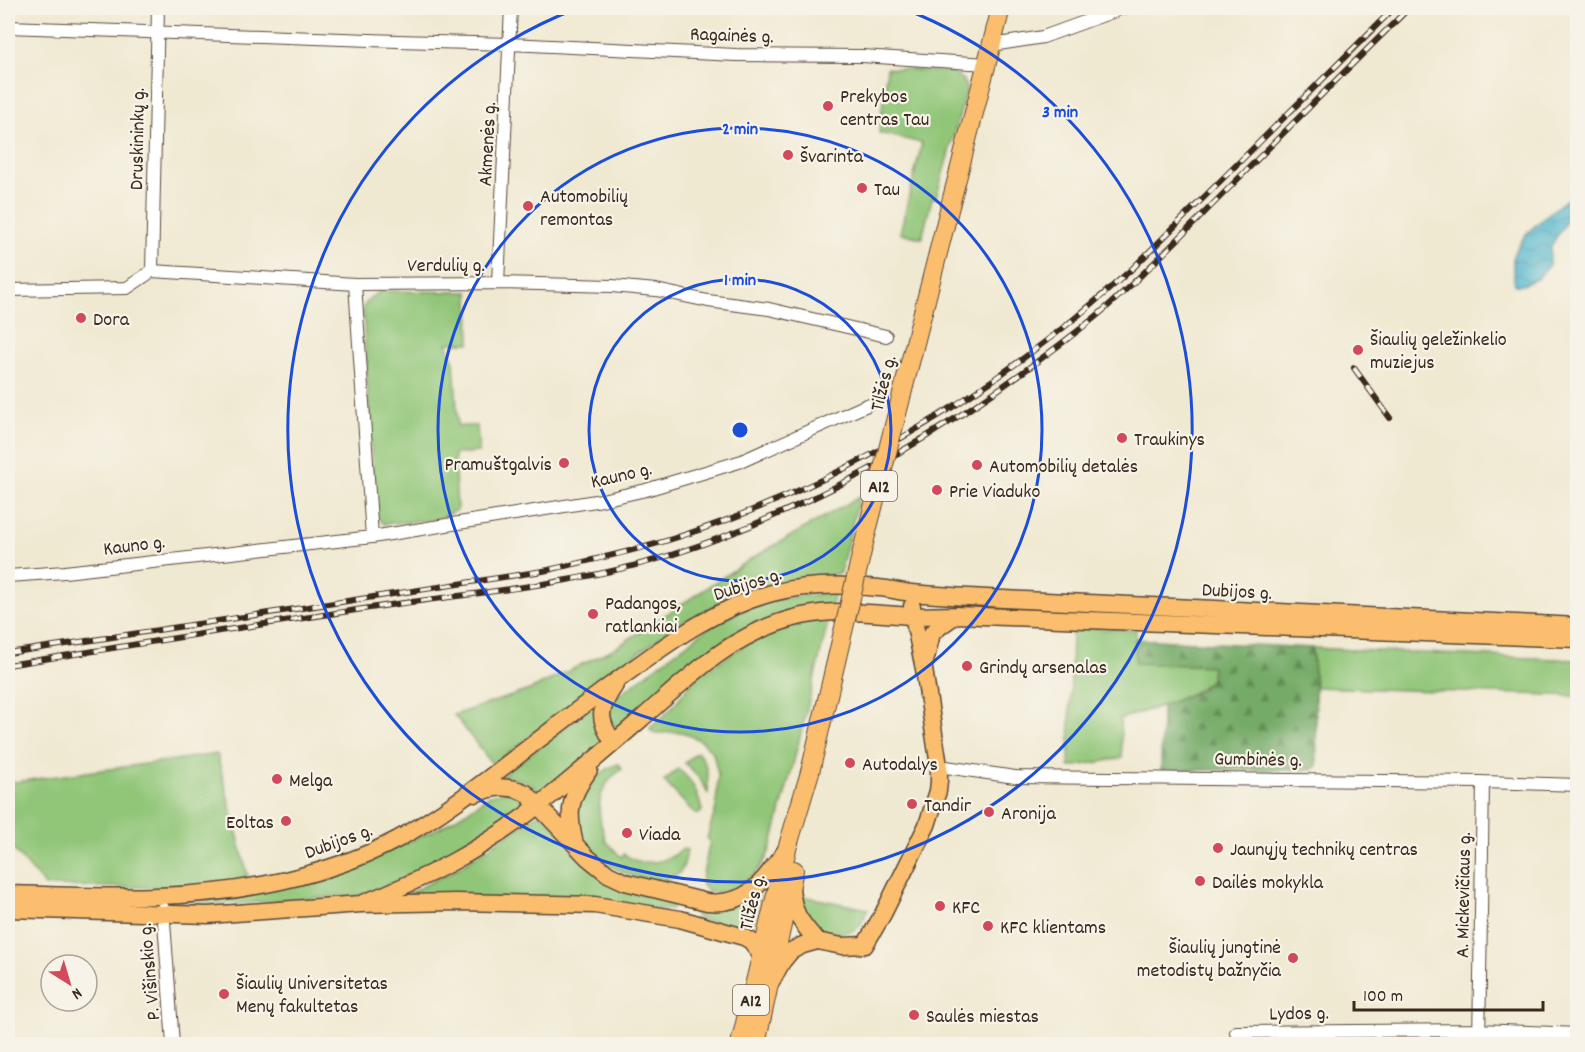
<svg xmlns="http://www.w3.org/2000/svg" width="1585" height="1052" font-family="Dekko,sans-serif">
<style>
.green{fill:#91c678;stroke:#66784b;stroke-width:1.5}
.forest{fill:url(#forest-firs);stroke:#586a43;stroke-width:1.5}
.water{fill:url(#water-waves);stroke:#447076;stroke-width:1.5}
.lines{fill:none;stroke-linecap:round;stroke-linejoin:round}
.minor-casing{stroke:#564739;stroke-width:14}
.major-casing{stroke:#564739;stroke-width:19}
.highway-casing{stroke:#564739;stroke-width:20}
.minor{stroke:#fff;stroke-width:12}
.major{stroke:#fbbe6e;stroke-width:16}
.highway{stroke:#fbbe6e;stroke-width:18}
.rail-casing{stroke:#3b2a1e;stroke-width:6}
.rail{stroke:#f7f3e8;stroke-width:4;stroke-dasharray:11;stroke-linecap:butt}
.highway-bridge-casing{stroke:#564739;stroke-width:20;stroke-linecap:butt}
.highway-bridge{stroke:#fbbe6e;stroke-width:18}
.ring{fill:none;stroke:#1d4ed8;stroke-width:3}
.poi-dot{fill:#d1495b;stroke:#f7f3e8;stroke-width:2}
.labels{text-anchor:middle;stroke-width:4.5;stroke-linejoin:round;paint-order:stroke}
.shield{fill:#f7f3e8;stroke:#73665b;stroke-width:1.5}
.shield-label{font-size:18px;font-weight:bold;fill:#3b2a1e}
.street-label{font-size:20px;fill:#3b2a1e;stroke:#f7f3e8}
.poi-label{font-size:20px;fill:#3b2a1e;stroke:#f7f3e8;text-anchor:start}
.centre{fill:#1d4ed8;stroke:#f7f3e8;stroke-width:3}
.ring-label{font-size:18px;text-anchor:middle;font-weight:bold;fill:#1d4ed8;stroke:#f7f3e8;stroke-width:4.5;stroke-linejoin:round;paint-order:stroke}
</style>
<defs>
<pattern id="forest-firs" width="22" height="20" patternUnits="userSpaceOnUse" patternTransform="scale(1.5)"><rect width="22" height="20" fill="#74ab68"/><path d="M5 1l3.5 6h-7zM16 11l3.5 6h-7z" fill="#608b55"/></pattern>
<pattern id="water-waves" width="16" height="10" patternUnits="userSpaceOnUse" patternTransform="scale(1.5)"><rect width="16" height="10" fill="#4eb5cd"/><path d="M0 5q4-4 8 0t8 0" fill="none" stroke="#4293a6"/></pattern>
</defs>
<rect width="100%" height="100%" fill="#f7f3e8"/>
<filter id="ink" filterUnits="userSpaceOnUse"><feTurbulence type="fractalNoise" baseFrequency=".0167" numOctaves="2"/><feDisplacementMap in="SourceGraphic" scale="12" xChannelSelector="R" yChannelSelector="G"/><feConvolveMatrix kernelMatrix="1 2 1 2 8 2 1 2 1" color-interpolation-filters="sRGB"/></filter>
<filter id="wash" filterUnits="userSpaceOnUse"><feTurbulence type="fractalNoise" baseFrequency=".008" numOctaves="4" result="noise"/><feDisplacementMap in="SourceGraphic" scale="24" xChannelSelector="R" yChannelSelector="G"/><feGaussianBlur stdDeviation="1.35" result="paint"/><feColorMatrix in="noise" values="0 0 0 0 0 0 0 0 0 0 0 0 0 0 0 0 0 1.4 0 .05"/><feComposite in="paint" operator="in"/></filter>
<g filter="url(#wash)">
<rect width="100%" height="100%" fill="#f0e9d2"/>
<!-- green -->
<path class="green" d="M887,68L953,72L962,79L966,87V92L936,198H932L922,238L900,233L922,143L879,133Z
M381,291L469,292L470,343H447L454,362L458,426H477L479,452L454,454L457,510L438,519L384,524L375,516L363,308L370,298Z
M859,497L840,573L771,585L714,606L687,620L642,650L493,765L454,715L532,689L617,647L749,560Z
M835,592L832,605H823L788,612L731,636L692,665L622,725L614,726C606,716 610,707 616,697L715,623L742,611L769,601L796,596Z
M829,618C814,679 800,741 783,801C779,816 773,846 766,858C757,873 742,889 724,892C714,894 706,891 701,883L710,841L707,838L716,808L718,774L713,753L702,741L682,732L655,733L651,731L650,728L669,711L696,677L748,643L804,622Z
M1072,627L1136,630V663L1212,665L1211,680C1186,701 1151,709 1120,719L1122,758L1069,767Z
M1312,648L1577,660V696L1315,687Z
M595,704L605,740L541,794C528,779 518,778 499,778Z
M697,752C709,764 708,778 708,794L700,779L685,763Z
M217,754L249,881L195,888L45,886L8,843V783Z
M619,764L622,769C597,786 595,811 605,837L604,839L621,857L624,854C643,868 666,863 683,849L687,850C685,858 685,867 680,872C659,896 601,866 586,845C575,829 575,809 585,793C594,779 604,768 619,764Z
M678,769C692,779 698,793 702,811L699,814H695L664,781Z
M509,791L528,804L491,831L454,853L393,883L360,895L192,907L184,906L183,905L221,899L350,868L443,826L466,812L490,795Z
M540,813L627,890L670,902L673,905L671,910L406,895L458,868Z
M757,894L759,896L754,922L748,933L697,918L694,914L695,910L698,907Z
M802,896L868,909C865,914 863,922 860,926C851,936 824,934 815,926C805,919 802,908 802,896Z"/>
<!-- forest -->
<path class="forest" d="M1135,639L1312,648L1315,687L1317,766L1313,770H1161L1162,706L1199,691L1211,680L1212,666L1135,663Z"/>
<!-- water -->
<path class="water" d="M1568,198H1571L1574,205L1563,227L1551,246L1549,265L1537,279L1522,285H1515L1513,272V255L1526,234L1547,215Z"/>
</g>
<g filter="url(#ink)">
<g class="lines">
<defs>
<path id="minor" d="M8,27L397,41L510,44L736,55L862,56L987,64
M992,45L1043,37L1123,8
M152,271L158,8
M498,283L511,8
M355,284L372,537
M8,290L127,288L152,271L355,284L498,283L612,286L656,290L708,301L769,309L886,336
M8,576L65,572L372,537L602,500L646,490L742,461L867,405
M939,766L1015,777L1483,782L1578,785
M163,908L173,1044
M1236,1032L1479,1030L1578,1034
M1479,1044L1483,782"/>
<path id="major" d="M925,662L932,633L942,625L956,615
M614,743C597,719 599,709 615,685
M475,794C493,787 508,784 526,793L587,857L608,874L625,882L707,902C750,906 763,880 786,850
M575,844C567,811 569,799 589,770
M791,887C793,914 800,921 817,941
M8,894C57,895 107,898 157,896C237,894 327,877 398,839C449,811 495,773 541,738C572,714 602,691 634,668C678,636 718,608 772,593C807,584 844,584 879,588C891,589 901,592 912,593C943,596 973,597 1004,599C1195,608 1386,618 1578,626
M361,904C427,878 483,849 539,805C574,778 607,749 640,720C690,676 734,631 802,616C837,608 875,614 911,616C926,616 941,615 956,615L1578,639
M8,909L208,915L361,904L456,902L555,904L595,905L680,919L744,937L751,941L761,955
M772,980L782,962L791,951L803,945L817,941L842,946L865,945L883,914L927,825L938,791L939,781V766L924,669L913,616L912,606"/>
<path id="highway" d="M951,202L1001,8
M740,1044L787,849L810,772
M756,1044L794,870"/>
</defs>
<!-- minor casing -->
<use href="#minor" class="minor-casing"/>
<!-- major casing -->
<use href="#major" class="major-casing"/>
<!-- highway casing -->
<use href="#highway" class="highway-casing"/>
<!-- minor -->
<use href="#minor" class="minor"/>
<!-- major -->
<use href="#major" class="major"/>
<!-- highway -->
<use href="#highway" class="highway"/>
<defs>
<path id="rail" d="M1354,368L1390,418
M8,653L543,571C587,561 632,552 675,538C809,495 935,427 1046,341C1077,318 1105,293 1133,268L1394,8
M8,665C137,644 267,623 397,604C490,591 585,583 674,554C799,513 917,449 1023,372C1049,353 1075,334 1100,313C1144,275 1185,232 1227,190C1287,129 1348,68 1409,8"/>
</defs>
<!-- rail casing -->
<use href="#rail" class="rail-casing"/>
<!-- rail -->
<use href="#rail" class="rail"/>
<defs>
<path id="highway-bridge" d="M810,772L863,547L951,202"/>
</defs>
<!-- highway-bridge casing -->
<use href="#highway-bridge" class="highway-bridge-casing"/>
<!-- highway-bridge -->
<use href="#highway-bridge" class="highway-bridge"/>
</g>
</g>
<!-- distance rings -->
<g class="ring">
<circle cx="740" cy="430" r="151"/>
<circle cx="740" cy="430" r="302"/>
<path d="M902 8A452 452 0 1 1 578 8"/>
</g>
<!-- markers -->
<g class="poi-dot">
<circle cx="828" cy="106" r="6"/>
<circle cx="788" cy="155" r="6"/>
<circle cx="862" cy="188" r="6"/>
<circle cx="528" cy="206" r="6"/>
<circle cx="81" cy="318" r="6"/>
<circle cx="1358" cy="350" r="6"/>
<circle cx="1122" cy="438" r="6"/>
<circle cx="564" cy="463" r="6"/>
<circle cx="977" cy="465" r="6"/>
<circle cx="937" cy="490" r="6"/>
<circle cx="593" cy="614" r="6"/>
<circle cx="967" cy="666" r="6"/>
<circle cx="850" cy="763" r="6"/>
<circle cx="277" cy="779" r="6"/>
<circle cx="912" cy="804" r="6"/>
<circle cx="989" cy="812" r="6"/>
<circle cx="286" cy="821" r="6"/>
<circle cx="627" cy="833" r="6"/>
<circle cx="1218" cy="848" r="6"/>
<circle cx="1200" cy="881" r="6"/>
<circle cx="940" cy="906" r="6"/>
<circle cx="988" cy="926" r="6"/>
<circle cx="1293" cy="958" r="6"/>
<circle cx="224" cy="994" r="6"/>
<circle cx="914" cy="1015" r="6"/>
</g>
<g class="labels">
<!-- shield labels -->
<g class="shield">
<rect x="861" y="471" width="36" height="30" rx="4.5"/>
<rect x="733" y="985" width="36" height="30" rx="4.5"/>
</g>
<g class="shield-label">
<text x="879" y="492">A12</text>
<text x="751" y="1006">A12</text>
</g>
<!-- street labels -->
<g class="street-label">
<text transform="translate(732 34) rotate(2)" y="7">Ragainės g.</text>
<text transform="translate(136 139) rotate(-89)" y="7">Druskininkų g.</text>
<text transform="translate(486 144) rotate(-87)" y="7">Akmenės g.</text>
<text x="446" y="271">Verdulių g.</text>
<text transform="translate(882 383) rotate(-76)" y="7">Tilžės g.</text>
<text transform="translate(621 474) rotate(-13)" y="7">Kauno g.</text>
<text transform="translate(134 544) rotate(-7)" y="7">Kauno g.</text>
<text transform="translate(747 583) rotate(-18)" y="7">Dubijos g.</text>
<text transform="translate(1237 590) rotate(3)" y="7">Dubijos g.</text>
<text transform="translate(1258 758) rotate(1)" y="7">Gumbinės g.</text>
<text transform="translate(338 840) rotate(-20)" y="7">Dubijos g.</text>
<text transform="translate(1462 895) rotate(-89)" y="7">A. Mickevičiaus g.</text>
<text transform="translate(751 902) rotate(-76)" y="7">Tilžės g.</text>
<text transform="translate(148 972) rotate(-95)" y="7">P. Višinskio g.</text>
<text transform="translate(1299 1012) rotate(-1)" y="7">Lydos g.</text>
</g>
<!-- poi labels -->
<g class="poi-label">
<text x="840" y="102">Prekybos<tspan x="840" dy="23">centras Tau</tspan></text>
<text x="800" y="162">Švarinta</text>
<text x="874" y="195">Tau</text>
<text x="540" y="202">Automobilių<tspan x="540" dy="23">remontas</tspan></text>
<text x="93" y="325">Dora</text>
<text x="1370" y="345">Šiaulių geležinkelio<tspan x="1370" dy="23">muziejus</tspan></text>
<text x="1134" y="445">Traukinys</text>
<text x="552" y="470" text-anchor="end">Pramuštgalvis</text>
<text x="989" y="472">Automobilių detalės</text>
<text x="949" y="497">Prie Viaduko</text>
<text x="605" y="609">Padangos,<tspan x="605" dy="23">ratlankiai</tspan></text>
<text x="979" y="673">Grindų arsenalas</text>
<text x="862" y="770">Autodalys</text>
<text x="289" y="786">Melga</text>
<text x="924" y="811">Tandir</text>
<text x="1001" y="819">Aronija</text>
<text x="274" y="828" text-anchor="end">Eoltas</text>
<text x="639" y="840">Viada</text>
<text x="1230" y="855">Jaunųjų technikų centras</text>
<text x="1212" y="888">Dailės mokykla</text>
<text x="952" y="913">KFC</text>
<text x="1000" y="933">KFC klientams</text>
<text x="1281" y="953" text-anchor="end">Šiaulių jungtinė<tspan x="1281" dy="23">metodistų bažnyčia</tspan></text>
<text x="236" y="989">Šiaulių Universitetas<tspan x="236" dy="23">Menų fakultetas</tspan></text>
<text x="926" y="1022">Saulės miestas</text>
</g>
</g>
<circle cx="740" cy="430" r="9" class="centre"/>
<g class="ring-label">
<text x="1060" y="117">3 min</text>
<text x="740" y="134">2 min</text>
<text x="740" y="285">1 min</text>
</g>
<!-- margin -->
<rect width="1585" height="1052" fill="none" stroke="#f7f3e8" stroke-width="30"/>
<!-- north arrow -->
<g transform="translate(69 983) rotate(143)"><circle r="28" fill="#f7f3e8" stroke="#aca397" stroke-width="1.5"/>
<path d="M0-4.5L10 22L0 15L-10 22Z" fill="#d1495b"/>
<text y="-9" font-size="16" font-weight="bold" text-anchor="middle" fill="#3b2a1e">N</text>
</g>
<!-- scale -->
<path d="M1354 1001v9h189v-9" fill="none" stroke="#3b2a1e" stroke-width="3"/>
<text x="1363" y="1001" font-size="18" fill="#3b2a1e" stroke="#f7f3e8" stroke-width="4.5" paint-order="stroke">100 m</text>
</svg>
